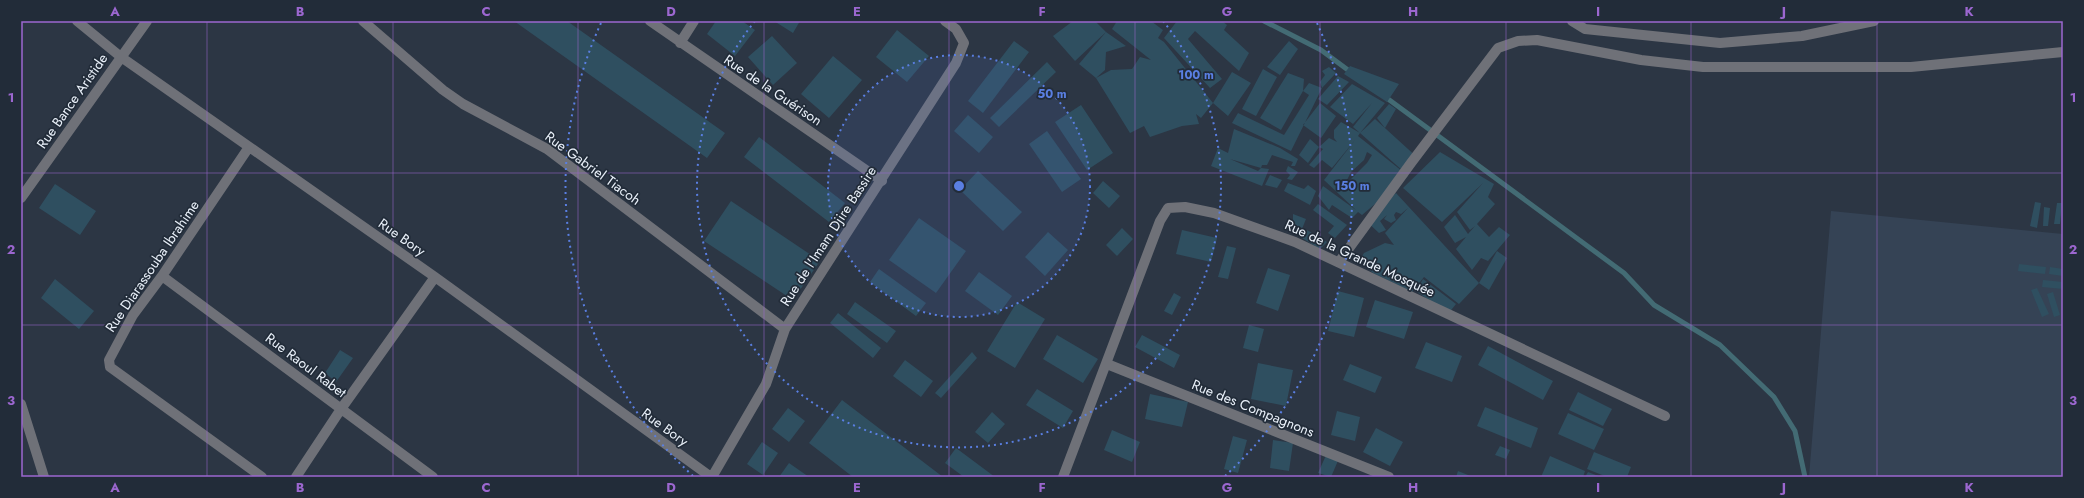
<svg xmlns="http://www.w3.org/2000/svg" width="2084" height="498" font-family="Jost,sans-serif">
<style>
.built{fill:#354355}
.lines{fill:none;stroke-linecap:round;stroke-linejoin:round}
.stream{stroke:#436b74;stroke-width:5}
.building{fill:#2f4f60;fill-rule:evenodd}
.minor{stroke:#6f7178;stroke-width:10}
.grid{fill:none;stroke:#9c67d0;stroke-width:1;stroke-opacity:0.55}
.ring{fill:none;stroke:#5a7fe2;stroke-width:2;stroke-dasharray:2 4}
.labels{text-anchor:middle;stroke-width:3.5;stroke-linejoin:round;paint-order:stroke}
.street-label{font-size:14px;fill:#e9f0f9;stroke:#222c39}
.centre{fill:#5a7fe2;stroke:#222c39;stroke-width:2}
.ring-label{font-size:12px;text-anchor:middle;font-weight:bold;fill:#5a7fe2;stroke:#222c39;stroke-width:3.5;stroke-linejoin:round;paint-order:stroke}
.neatline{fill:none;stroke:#9c67d0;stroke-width:1.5}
.grid-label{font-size:13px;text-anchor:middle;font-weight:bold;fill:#9c67d0}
</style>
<rect width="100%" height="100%" fill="#2c3644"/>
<!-- built -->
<path class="built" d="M1831,211L2063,234V477H1809Z"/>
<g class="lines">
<!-- stream -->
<path class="stream" d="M1264,21L1321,50L1352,73
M1384,96L1624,273L1654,305L1720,345L1774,397L1795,431L1805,477"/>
</g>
<!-- building -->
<path class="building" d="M514,21H567L725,133L707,158Z
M716,21H742L755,30L735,56L707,34Z
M774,21H800L793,33Z
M1073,21H1095L1106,32L1075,61L1053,36Z
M1117,21H1151L1163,30L1158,38L1164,42L1213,103L1201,118L1196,114L1199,124L1182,126L1150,137L1144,126L1130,133L1096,78L1111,70L1132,69L1140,57L1151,60L1112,29Z
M1177,21H1222L1227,25L1224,30L1249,53L1239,71L1195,31L1188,39L1222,79L1210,88L1164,38Z
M897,30L929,56L907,82L876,57Z
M1106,32L1126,46L1106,52L1105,70L1096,78L1079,64Z
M772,36L797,63L773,85L748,57Z
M1014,41L1029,52L983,113L968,101Z
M1289,41L1298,49L1280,75L1267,67Z
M833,56L862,80L829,118L801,94Z
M1047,62L1056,72L999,127L990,118Z
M1350,66L1399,84L1387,102L1344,74Z
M1329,67L1336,73L1322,88L1320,82L1325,75L1322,71Z
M1263,69L1277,77L1256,116L1242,109Z
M1232,72L1251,83L1228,116L1213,103Z
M1288,73L1304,79L1303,91L1281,130L1260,118Z
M1338,76L1349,82L1327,105L1318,99Z
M1309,83L1322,88L1291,151L1232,123L1238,113L1284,135L1309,95L1303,91Z
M1352,84L1385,103L1360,133L1353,127L1372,103L1353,124L1330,107Z
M1320,103L1336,116L1321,138L1303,125Z
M1389,104L1396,109L1385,128L1377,118Z
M1081,105L1113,153L1087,170L1055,122Z
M968,115L993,137L979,153L954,131Z
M1375,119L1419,159L1405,173L1408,176L1362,215L1358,212L1352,218L1332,205L1329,210L1318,196L1323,186L1356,210L1324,180L1355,140L1332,168L1322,160L1314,168L1309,165L1323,149L1319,147L1329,138L1337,142L1334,138V130L1341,122L1360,133ZM1360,133L1403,171H1402L1358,136ZM1367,152L1372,155L1367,163L1344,186L1351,172L1364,160Z
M1234,129L1280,148L1298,159L1295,166H1291L1293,162L1272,155L1267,165H1262L1261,168L1269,169L1262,186L1211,166L1218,148L1228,153ZM1230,159L1261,168L1258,171Z
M1047,131L1081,179L1062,192L1029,144Z
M759,137L845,203L829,222L744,157Z
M1310,139L1319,147L1308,163L1299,155Z
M1440,152L1494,184L1488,197L1495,204L1477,224L1489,237L1499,227L1510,235L1488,261L1481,258L1472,270L1456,249L1466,237L1455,243L1444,227L1455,215L1468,234L1475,226L1470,230L1457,212L1483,183L1442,222L1403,188Z
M1288,166L1298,172L1292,180L1287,179L1290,175L1286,171Z
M978,171L1022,212L1003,231L960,190Z
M1270,175L1282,180L1277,188L1265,185Z
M1103,181L1120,196L1109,208L1093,193Z
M1288,183L1304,189L1308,185L1316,191L1310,205L1284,191Z
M55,184L96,211L80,235L39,208Z
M1396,193L1479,283L1459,304L1424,277L1412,292L1373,273L1359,261L1364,253L1385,243L1394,245L1385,233L1408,208L1401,214L1396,212L1394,215L1396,220L1391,223L1384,219L1387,215L1380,221L1386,230L1379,233L1365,220Z
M731,201L820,261L793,300L704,241Z
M2035,202L2041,203L2037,228L2030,226Z
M2057,203H2062L2060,224H2054Z
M1318,204L1347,225L1335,238L1328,233L1334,226L1313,210Z
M2044,207L2050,208L2048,226H2043Z
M1293,214L1306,219L1302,229L1293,224Z
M919,218L966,251L936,293L889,260Z
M1122,228L1133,239L1117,256L1106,245Z
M1182,230L1217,238L1211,262L1176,254Z
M1307,230L1327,242L1320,249L1302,238Z
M1048,232L1068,250L1045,276L1025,257Z
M1227,246L1236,248L1228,279L1218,277Z
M1497,251L1507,258L1489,290L1479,283Z
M2019,264L2046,267L2045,274L2018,271Z
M2050,267L2063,269V276L2049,274Z
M1268,268L1290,275L1278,311L1256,303Z
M879,269L926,303L916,316L870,282Z
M979,272L1012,296L998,315L965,291Z
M55,279L94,311L79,329L41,298Z
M1423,279L1456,304L1448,314L1416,291Z
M2043,280L2063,282V289L2042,287Z
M2037,288L2049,314L2042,317L2031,290Z
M1338,291L1364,298L1354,337L1328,331Z
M2053,292L2060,315L2054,317L2047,294Z
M1174,293L1181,297L1172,315L1164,311Z
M1375,300L1413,312L1404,339L1366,327Z
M855,302L896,331L887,343L847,314Z
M1017,302L1045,319L1015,368L987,351Z
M838,313L881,348L873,358L830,323Z
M1249,325L1264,329L1258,352L1243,348Z
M1057,335L1098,359L1083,383L1043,359Z
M1142,335L1180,355L1174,368L1135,347Z
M1426,342L1462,356L1452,382L1415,368Z
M1488,346L1553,381L1543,400L1478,365Z
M340,350L353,358L336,382L325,373Z
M972,352L977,358L941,398L935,393Z
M905,360L933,381L921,397L893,376Z
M1258,363L1293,370L1286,406L1251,399Z
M1350,364L1382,377L1375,393L1343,380Z
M1037,389L1073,411L1063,428L1026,405Z
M1578,392L1612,409L1603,426L1569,410Z
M1150,394L1188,402L1182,427L1145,419Z
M842,400L943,477H853L809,443Z
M1485,407L1538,428L1531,448L1477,426Z
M788,408L805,421L789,442L772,429Z
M1337,411L1360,417L1355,441L1331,435Z
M992,412L1005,424L988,443L975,432Z
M1568,413L1604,429L1594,450L1558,434Z
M1376,428L1403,442L1390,466L1363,452Z
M1112,430L1140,442L1132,462L1104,450Z
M1233,436L1247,440L1238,473L1224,469Z
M1273,440L1293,443L1289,471L1270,468Z
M762,442L778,453L763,475L747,464Z
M1500,446L1510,450L1506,459L1495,455Z
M956,448L995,477H964L945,463Z
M1328,451L1340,456L1331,477L1318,473Z
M1594,452L1631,467L1627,477H1607L1587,469Z
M1550,456L1585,471L1583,477H1541Z
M789,463L809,477H779Z
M1458,471L1473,477H1456Z
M1588,472L1601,477H1585Z"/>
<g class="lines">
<!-- minor -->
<path class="minor" d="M77,21L121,57L435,277L711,477
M363,21L443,90L463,104L547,149L785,329
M650,21L882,181
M1572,21L1585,29L1720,43L1802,36L1874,21
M680,43L694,21
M249,147L162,276L133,315L109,360L110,367L262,477
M21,198L147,21
M1339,262L1411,163L1498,48L1518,41L1537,40L1641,60L1703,67H1911L2063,52
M162,276L433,477
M1107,364L1389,477
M21,404L44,477
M296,477L341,409L435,277
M712,477L766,384L785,329L956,63L964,43L956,29L945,21
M1063,477L1160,221L1168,208L1185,207L1214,213L1295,242L1665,416"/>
</g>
<!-- grid -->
<path class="grid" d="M207,21V477M393,21V477M578,21V477M764,21V477M949,21V477M1135,21V477M1320,21V477M1506,21V477M1691,21V477M1877,21V477M21,173H2063M21,325H2063"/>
<!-- distance rings -->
<circle cx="959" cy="186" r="131" fill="#5a7fe2" fill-opacity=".12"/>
<g class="ring">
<circle cx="959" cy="186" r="131"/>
<path d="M1163 21A262 262 0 1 1 755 21"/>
<path d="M693 476A393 393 0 0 1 601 23M1317 23A393 393 0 0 1 1225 476"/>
</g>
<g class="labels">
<!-- street labels -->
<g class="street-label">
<text transform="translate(773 90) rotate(34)" y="5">Rue de la Guérison</text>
<text transform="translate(72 101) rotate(-55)" y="5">Rue Bance Aristide</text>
<text transform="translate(593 168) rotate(36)" y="5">Rue Gabriel Tiacoh</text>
<text transform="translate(828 236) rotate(-57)" y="5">Rue de l'Imam Djire Bassire</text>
<text transform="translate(402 237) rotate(35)" y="5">Rue Bory</text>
<text transform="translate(1360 258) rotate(25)" y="5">Rue de la Grande Mosquée</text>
<text transform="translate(152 266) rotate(-56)" y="5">Rue Diarassouba Ibrahime</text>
<text transform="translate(306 365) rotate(37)" y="5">Rue Raoul Rabet</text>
<text transform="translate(1253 408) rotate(22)" y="5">Rue des Compagnons</text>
<text transform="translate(665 427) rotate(36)" y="5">Rue Bory</text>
</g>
</g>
<circle cx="959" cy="186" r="6" class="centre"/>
<g class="ring-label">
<text x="1196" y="79">100 m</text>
<text x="1052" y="98">50 m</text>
<text x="1352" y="190">150 m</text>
</g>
<!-- border -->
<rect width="2084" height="498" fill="none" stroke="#222c39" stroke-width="44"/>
<rect x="22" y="22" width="2040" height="454" class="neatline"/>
<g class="grid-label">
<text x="115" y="16">A</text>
<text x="300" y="16">B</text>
<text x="486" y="16">C</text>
<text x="671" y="16">D</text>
<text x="857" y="16">E</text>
<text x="1042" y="16">F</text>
<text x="1227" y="16">G</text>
<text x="1413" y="16">H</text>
<text x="1598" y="16">I</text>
<text x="1784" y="16">J</text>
<text x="1969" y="16">K</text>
<text x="11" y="102">1</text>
<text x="2073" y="102">1</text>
<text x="11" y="254">2</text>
<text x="2073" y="254">2</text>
<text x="11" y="405">3</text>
<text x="2073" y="405">3</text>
<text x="115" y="492">A</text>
<text x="300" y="492">B</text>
<text x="486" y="492">C</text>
<text x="671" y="492">D</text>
<text x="857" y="492">E</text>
<text x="1042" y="492">F</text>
<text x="1227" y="492">G</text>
<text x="1413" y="492">H</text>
<text x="1598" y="492">I</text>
<text x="1784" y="492">J</text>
<text x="1969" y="492">K</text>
</g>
</svg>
